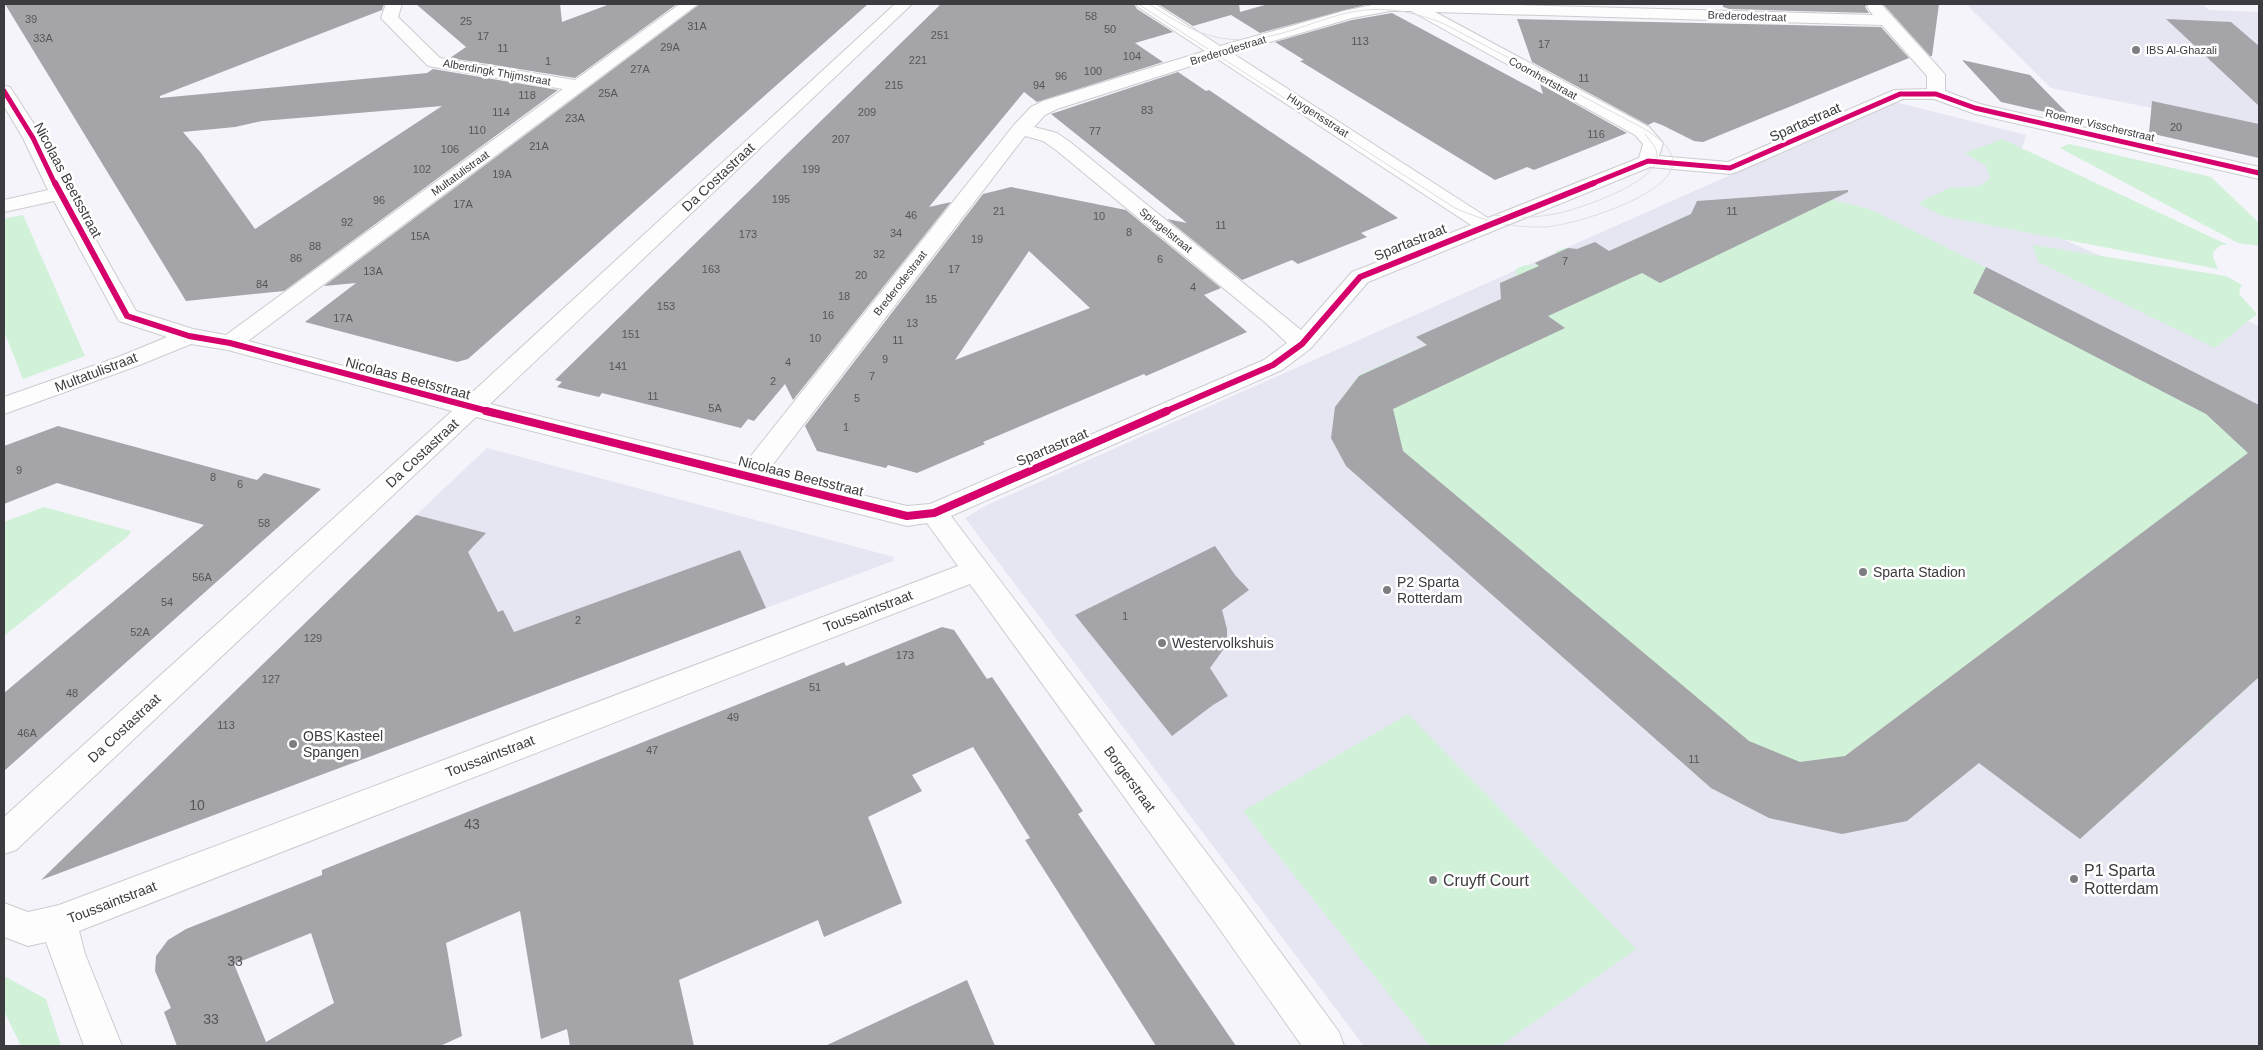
<svg xmlns="http://www.w3.org/2000/svg" width="2263" height="1050" font-family="Helvetica,sans-serif">
<style>
.built{fill:#e5e6f2}
.green{fill:#d1f1d8}
.building{fill:#a4a4a9;fill-rule:evenodd}
.lines{fill:none;stroke-linecap:round;stroke-linejoin:round}
.minor-casing{stroke:#ccccd0;stroke-width:2}
.minor{fill:#fdfdfe;fill-rule:evenodd}
.tram{stroke:#dedee0;stroke-width:1}
.cycleway-far2-casing{stroke:#fff;stroke-width:7}
.cycleway-far1-casing{stroke:#fff;stroke-width:9}
.cycleway-casing{stroke:#fff;stroke-width:11}
.cycleway-far2{stroke:#d6006c;stroke-width:5}
.cycleway-far1{stroke:#d6006c;stroke-width:6}
.cycleway{stroke:#d6006c;stroke-width:8}
.poi-dot{fill:#7c7c81;stroke:#fff;stroke-width:2}
.labels{text-anchor:middle;stroke-width:5;stroke-linejoin:round;paint-order:stroke}
.number-label{font-size:11px;fill:#56565a}
.far-street-label{font-size:11px;fill:#3c3c40;stroke:#fff}
.far-poi-label{font-size:11px;fill:#3c3c40;stroke:#fff;text-anchor:start}
.street-label{font-size:14px;fill:#3c3c40;stroke:#fff}
.poi-label{font-size:14px;fill:#3c3c40;stroke:#fff;text-anchor:start}
.near-number-label{font-size:14px;fill:#56565a}
.near-poi-label{font-size:16px;fill:#3c3c40;stroke:#fff;text-anchor:start}
</style>
<rect width="100%" height="100%" fill="#f4f4fa"/>
<!-- built -->
<path class="built" d="M1966,4H2202L2209,10L2259,12V129L2051,88Z
M1895,102L2026,135L2021,151L1986,205L2259,326V1046H1364L965,518L987,505Z
M487,448L894,557L893,561L766,608L740,550L514,632L503,610L498,612L416,515Z"/>
<!-- green -->
<path class="green" d="M2002,139L2228,245H2221L2213,252V257L2218,269L1942,216L1918,203L1949,188L1980,186L1990,178L1986,166L1965,153Z
M2069,144L2211,177L2259,223V246L2238,243L2060,148Z
M1826,198L1869,209L1886,217L2249,400L2259,408V677L2245,690L2242,689L2214,714L2217,716L2080,839L1979,763L1907,821L1842,834L1769,818L1711,788L1347,466L1335,407L1359,375L1426,345L1416,337L1514,293L1500,286V283L1516,276V269L1525,265L1536,266L1535,263L1550,256L1556,257V251L1565,248L1577,249L1592,243H1597L1607,252L1690,214Z
M23,215L85,356L23,379L4,331V219Z
M2033,245L2226,276L2242,285L2239,290L2240,295L2257,314L2215,348L2038,262Z
M44,507L131,531L128,536L4,636V522Z
M1408,714L1636,949L1500,1046H1430L1243,811Z
M4,976L46,999L61,1046H21L4,1011Z"/>
<!-- building -->
<path class="building" d="M5,4H384L382,10L160,96V98L427,73L433,69L558,90L284,291L186,301ZM442,106L255,229L201,153L183,132L235,127L262,121Z
M416,4H560L562,22L610,4H677L575,78L450,58L466,47Z
M700,4H868L468,359L457,362L305,322L356,283L324,286Z
M941,4H1134L1137,9L1173,32L1135,43L1163,62L1037,102L1024,92L929,207L951,202L793,400L785,384L754,421L748,419L741,428L602,393L599,397L557,387L562,382L555,380Z
M1158,4H1239L1240,12L1268,4H1369L1260,33L1231,15L1193,26Z
M1723,4H1867L1865,7L1869,13L1729,9L1723,7Z
M1883,4H1939L1932,56H1930Z
M1392,13L1543,94L1540,84L1627,133L1534,170L1527,167L1495,180L1300,61L1304,60L1275,42L1352,20Z
M1517,19L1881,27L1909,58L1703,142L1694,141L1662,125L1654,122L1648,125L1532,62Z
M2166,19L2231,22L2259,46V106Z
M1962,60L2030,75L2072,118L2001,102Z
M1178,72L1206,91L1209,90L1398,218L1361,233L1367,237L1298,264L1292,260L1242,280L1167,219L1187,223L1051,114Z
M2152,101L2259,124V158L2149,133Z
M1011,187L1126,210L1221,288L1204,295L1247,332L1146,376L1144,374L983,442L985,444L917,473L888,465L886,468L817,451L805,426L983,194ZM1029,251L1090,308L955,360Z
M1848,190V192L1660,283L1642,273L1548,316L1565,328L1393,409L1403,451L1749,741L1800,762L1845,756L2248,453L2206,414L1973,293L1986,267L2259,405V677L2080,839L1979,763L1907,821L1842,834L1769,818L1711,788L1346,466L1331,438L1335,407L1359,376L1427,345L1416,337L1501,299L1500,283L1539,266L1535,263L1568,248L1577,249L1595,242L1609,251L1691,214L1697,201Z
M58,426L257,480L264,473L321,489L4,771V693L204,525L57,483L4,504V446Z
M416,515L486,533L468,552L498,612L503,610L514,632L740,550L766,608L41,880Z
M1215,546L1235,575L1249,590L1222,610L1227,629V641L1223,650L1210,668L1228,696L1213,705L1172,736L1075,615Z
M942,627L954,630L987,679L992,677L1083,811L1078,814L1236,1046H1156L1025,840L1030,838L973,747L912,775L922,791L868,817L902,903L824,937L818,920L679,980L694,1046H570L567,1029L541,1039L520,911L446,943L462,1036L440,1046H177L164,1012L171,1008L155,971L156,956L168,940L186,929L322,875V870L844,662L846,666ZM311,933L334,1003L266,1042L234,964Z
M967,980L995,1046H825Z"/>
<g class="lines">
<defs>
<path id="minor" d="M386,4H402L398,17L440,58L575,80L680,4H698L248,341L466,398L895,4H912L490,404L743,466L1014,125L1031,107L1043,101L1205,51L1138,7L1136,4H1155L1220,46L1344,11L1377,4H1484L1873,15L1867,7L1869,4H1881L1942,71L1945,75V91L1980,104L2259,167V179L1975,114L1934,99H1903L1737,172L1730,174L1650,167L1368,282L1310,349L1282,370L951,516L1240,897L1339,1032L1344,1046H1302L1214,921L970,584L79,931L85,954L122,1046H84L46,942L28,946L4,937V903L28,912L59,905L958,566L927,523L907,526L476,417L16,850L4,854V817L452,411L228,350L191,344L137,366L4,414V397L121,356L167,337L119,321L54,201L4,212V200L48,190L23,138L4,106V86L10,87L43,138L70,194L136,311L193,329L226,335L563,89L428,66L381,18ZM1390,11H1411L1635,135L1643,144L1639,158L1488,218L1232,53L1352,18ZM1435,12L1882,25L1927,76V89L1894,90L1728,162L1659,156L1663,143L1649,127ZM1216,58L1471,225L1352,272L1301,330L1070,142L1057,133L1034,127L1045,115L1057,109ZM1025,136L1043,141L1056,150L1267,324L1287,343L1264,360L930,504L907,506L767,472Z"/>
</defs>
<!-- minor casing -->
<use href="#minor" class="minor-casing"/>
<!-- minor -->
<use href="#minor" class="minor"/>
<!-- tram -->
<path class="tram" d="M1138,4L1455,208C1484,221 1512,228 1544,227C1571,226 1675,195 1673,161C1671,145 1655,136 1643,128L1444,24C1413,11 1381,5 1347,13C1308,22 1270,44 1228,39C1198,36 1174,20 1149,4
M1495,215C1513,218 1531,218 1549,215C1572,212 1656,184 1657,157C1658,148 1650,141 1645,134"/>
<defs>
<path id="cycleway-far2" d="M4,91L33,138L55,184
M1591,184L1648,161L1730,168L1900,94H1936L1975,108L2259,173"/>
<path id="cycleway-far1" d="M55,183L127,316L189,336L230,343L491,412
M1164,412L1273,365L1302,344L1360,277L1594,183"/>
<path id="cycleway" d="M486,411L907,516L934,513L1167,411"/>
</defs>
<!-- cycleway-far2 casing -->
<use href="#cycleway-far2" class="cycleway-far2-casing"/>
<!-- cycleway-far1 casing -->
<use href="#cycleway-far1" class="cycleway-far1-casing"/>
<!-- cycleway casing -->
<use href="#cycleway" class="cycleway-casing"/>
<!-- cycleway-far2 -->
<use href="#cycleway-far2" class="cycleway-far2"/>
<!-- cycleway-far1 -->
<use href="#cycleway-far1" class="cycleway-far1"/>
<!-- cycleway -->
<use href="#cycleway" class="cycleway"/>
</g>
<!-- markers -->
<g class="poi-dot">
<circle cx="2136" cy="50" r="5"/>
<circle cx="1863" cy="572" r="5"/>
<circle cx="1387" cy="590" r="5"/>
<circle cx="1162" cy="643" r="5"/>
<circle cx="293" cy="744" r="5"/>
<circle cx="2074" cy="879" r="5"/>
<circle cx="1433" cy="880" r="5"/>
</g>
<g class="labels">
<!-- number labels -->
<g class="number-label">
<text x="1091" y="20">58</text>
<text x="31" y="23">39</text>
<text x="466" y="25">25</text>
<text x="697" y="30">31A</text>
<text x="1110" y="33">50</text>
<text x="940" y="39">251</text>
<text x="483" y="40">17</text>
<text x="43" y="42">33A</text>
<text x="1360" y="45">113</text>
<text x="1544" y="48">17</text>
<text x="670" y="51">29A</text>
<text x="503" y="52">11</text>
<text x="1132" y="60">104</text>
<text x="918" y="64">221</text>
<text x="548" y="65">1</text>
<text x="640" y="73">27A</text>
<text x="1093" y="75">100</text>
<text x="1061" y="80">96</text>
<text x="1584" y="82">11</text>
<text x="894" y="89">215</text>
<text x="1039" y="89">94</text>
<text x="608" y="97">25A</text>
<text x="527" y="99">118</text>
<text x="1147" y="114">83</text>
<text x="501" y="116">114</text>
<text x="867" y="116">209</text>
<text x="575" y="122">23A</text>
<text x="2176" y="131">20</text>
<text x="477" y="134">110</text>
<text x="1095" y="135">77</text>
<text x="1596" y="138">116</text>
<text x="841" y="143">207</text>
<text x="539" y="150">21A</text>
<text x="450" y="153">106</text>
<text x="422" y="173">102</text>
<text x="811" y="173">199</text>
<text x="502" y="178">19A</text>
<text x="781" y="203">195</text>
<text x="379" y="204">96</text>
<text x="463" y="208">17A</text>
<text x="999" y="215">21</text>
<text x="1732" y="215">11</text>
<text x="911" y="219">46</text>
<text x="1099" y="220">10</text>
<text x="347" y="226">92</text>
<text x="1221" y="229">11</text>
<text x="1129" y="236">8</text>
<text x="896" y="237">34</text>
<text x="748" y="238">173</text>
<text x="420" y="240">15A</text>
<text x="977" y="243">19</text>
<text x="315" y="250">88</text>
<text x="879" y="258">32</text>
<text x="296" y="262">86</text>
<text x="1160" y="263">6</text>
<text x="1565" y="265">7</text>
<text x="711" y="273">163</text>
<text x="954" y="273">17</text>
<text x="373" y="275">13A</text>
<text x="861" y="279">20</text>
<text x="262" y="288">84</text>
<text x="1193" y="291">4</text>
<text x="844" y="300">18</text>
<text x="931" y="303">15</text>
<text x="666" y="310">153</text>
<text x="828" y="319">16</text>
<text x="343" y="322">17A</text>
<text x="912" y="327">13</text>
<text x="631" y="338">151</text>
<text x="815" y="342">10</text>
<text x="898" y="344">11</text>
<text x="885" y="363">9</text>
<text x="788" y="366">4</text>
<text x="618" y="370">141</text>
<text x="872" y="380">7</text>
<text x="773" y="385">2</text>
<text x="653" y="400">11</text>
<text x="857" y="402">5</text>
<text x="715" y="412">5A</text>
<text x="846" y="431">1</text>
<text x="19" y="474">9</text>
<text x="213" y="481">8</text>
<text x="240" y="488">6</text>
<text x="264" y="527">58</text>
<text x="202" y="581">56A</text>
<text x="167" y="606">54</text>
<text x="1125" y="620">1</text>
<text x="578" y="624">2</text>
<text x="140" y="636">52A</text>
<text x="313" y="642">129</text>
<text x="905" y="659">173</text>
<text x="271" y="683">127</text>
<text x="815" y="691">51</text>
<text x="72" y="697">48</text>
<text x="733" y="721">49</text>
<text x="226" y="729">113</text>
<text x="27" y="737">46A</text>
<text x="652" y="754">47</text>
<text x="1694" y="763">11</text>
</g>
<!-- far-street labels -->
<g class="far-street-label">
<text transform="translate(1747 16) rotate(2)" y="4">Brederodestraat</text>
<text transform="translate(1228 50) rotate(-17)" y="4">Brederodestraat</text>
<text transform="translate(497 72) rotate(10)" y="4">Alberdingk Thijmstraat</text>
<text transform="translate(1543 78) rotate(29)" y="4">Coornhertstraat</text>
<text transform="translate(1318 115) rotate(33)" y="4">Huygensstraat</text>
<text transform="translate(2100 125) rotate(13)" y="4">Roemer Visscherstraat</text>
<text transform="translate(460 173) rotate(-36)" y="4">Multatulistraat</text>
<text transform="translate(1166 230) rotate(39)" y="4">Spiegelstraat</text>
<text transform="translate(900 283) rotate(-52)" y="4">Brederodestraat</text>
</g>
<!-- far-poi labels -->
<g class="far-poi-label">
<text x="2146" y="54">IBS Al-Ghazali</text>
</g>
<!-- street labels -->
<g class="street-label">
<text transform="translate(1805 122) rotate(-24)" y="5">Spartastraat</text>
<text transform="translate(718 177) rotate(-43)" y="5">Da Costastraat</text>
<text transform="translate(68 180) rotate(62)" y="5">Nicolaas Beetsstraat</text>
<text transform="translate(1410 242) rotate(-22)" y="5">Spartastraat</text>
<text transform="translate(96 372) rotate(-21)" y="5">Multatulistraat</text>
<text transform="translate(408 378) rotate(15)" y="5">Nicolaas Beetsstraat</text>
<text transform="translate(1052 447) rotate(-23)" y="5">Spartastraat</text>
<text transform="translate(422 453) rotate(-43)" y="5">Da Costastraat</text>
<text transform="translate(801 476) rotate(14)" y="5">Nicolaas Beetsstraat</text>
<text transform="translate(868 611) rotate(-21)" y="5">Toussaintstraat</text>
<text transform="translate(124 728) rotate(-43)" y="5">Da Costastraat</text>
<text transform="translate(490 756) rotate(-21)" y="5">Toussaintstraat</text>
<text transform="translate(1130 779) rotate(54)" y="5">Borgerstraat</text>
<text transform="translate(112 902) rotate(-21)" y="5">Toussaintstraat</text>
</g>
<!-- poi labels -->
<g class="poi-label">
<text x="1873" y="577">Sparta Stadion</text>
<text x="1397" y="587">P2 Sparta<tspan x="1397" dy="16">Rotterdam</tspan></text>
<text x="1172" y="648">Westervolkshuis</text>
<text x="303" y="741">OBS Kasteel<tspan x="303" dy="16">Spangen</tspan></text>
</g>
<!-- near-number labels -->
<g class="near-number-label">
<text x="197" y="810">10</text>
<text x="472" y="829">43</text>
<text x="235" y="966">33</text>
<text x="211" y="1024">33</text>
</g>
<!-- near-poi labels -->
<g class="near-poi-label">
<text x="2084" y="876">P1 Sparta<tspan x="2084" dy="18">Rotterdam</tspan></text>
<text x="1443" y="886">Cruyff Court</text>
</g>
</g>
<!-- border -->
<rect width="2263" height="1050" fill="none" stroke="#3c3c40" stroke-width="10"/>
</svg>
